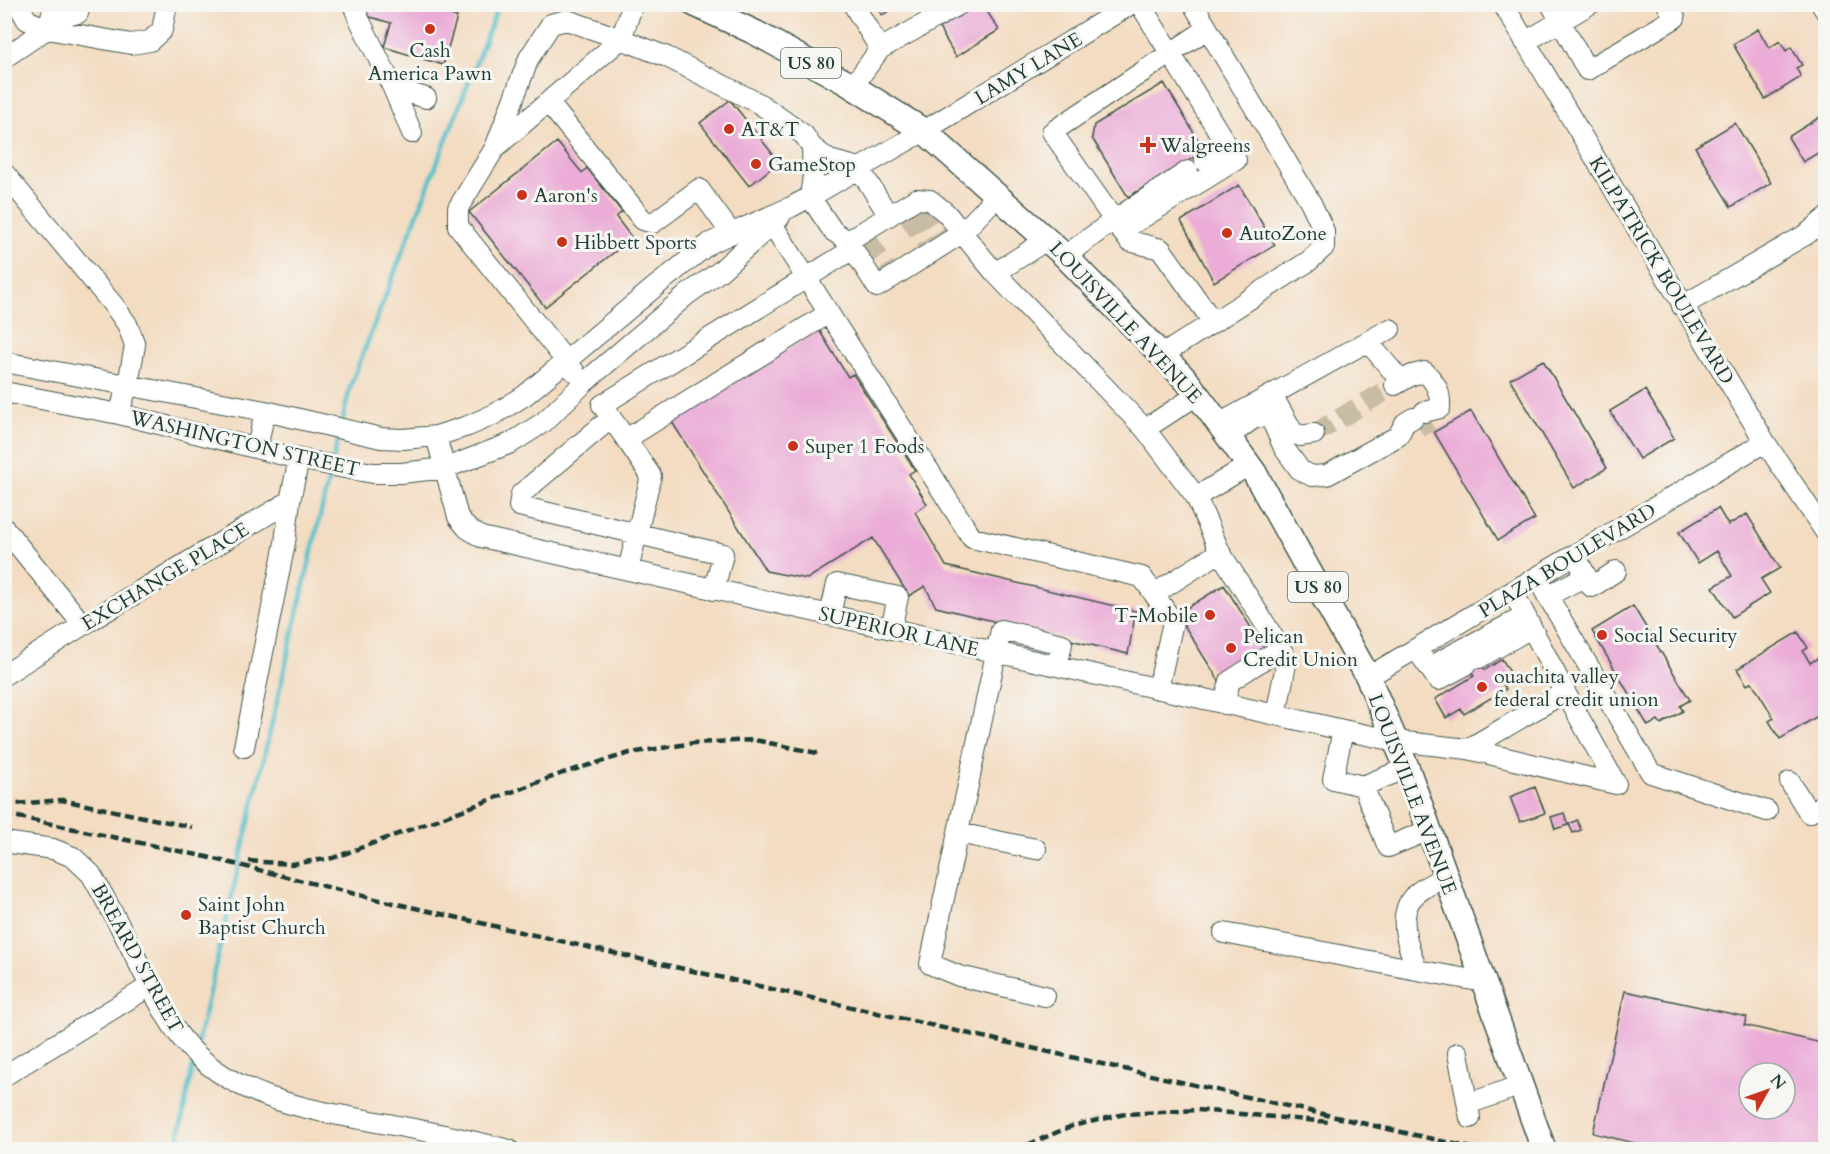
<svg xmlns="http://www.w3.org/2000/svg" width="1830" height="1154" font-family="Cardo,serif">
<style>
.lines{fill:none;stroke-linecap:round;stroke-linejoin:round}
.stream{stroke:#52bfc9;stroke-width:4.5}
.building{fill:#ebadd7;fill-rule:evenodd}
.minor-tunnel{stroke:#c9bca5;stroke-width:20;stroke-dasharray:20 10;stroke-linecap:butt}
.minor-casing{stroke:#3f5549;stroke-width:22}
.major-casing{stroke:#3f5549;stroke-width:27}
.minor{stroke:#fff;stroke-width:20}
.major{stroke:#fff;stroke-width:24}
.rail{stroke:#1f3d34;stroke-width:4.5;stroke-dasharray:9 4.5;stroke-linecap:butt}
.poi-dot{fill:#c8321e;stroke:#f6f6f2;stroke-width:2}
.labels{text-anchor:middle;stroke-width:6;stroke-linejoin:round;paint-order:stroke}
.shield{fill:#f6f6f2;stroke:#60746d;stroke-width:1.5}
.shield-label{font-size:18px;font-weight:bold;fill:#1f3d34}
.poi-label{font-size:20px;fill:#1f3d34;stroke:#f6f6f2;text-anchor:start}
.street-label{font-size:20px;fill:#1f3d34;stroke:#f6f6f2}
</style>
<rect width="100%" height="100%" fill="#f6f6f2"/>
<filter id="ink" filterUnits="userSpaceOnUse"><feTurbulence type="fractalNoise" baseFrequency=".0167" numOctaves="2"/><feDisplacementMap in="SourceGraphic" scale="12" xChannelSelector="R" yChannelSelector="G"/><feConvolveMatrix kernelMatrix="1 2 1 2 8 2 1 2 1" color-interpolation-filters="sRGB"/></filter>
<filter id="wash" filterUnits="userSpaceOnUse"><feTurbulence type="fractalNoise" baseFrequency=".008" numOctaves="4" result="noise"/><feDisplacementMap in="SourceGraphic" scale="24" xChannelSelector="R" yChannelSelector="G"/><feGaussianBlur stdDeviation="1.35" result="paint"/><feColorMatrix in="noise" values="0 0 0 0 0 0 0 0 0 0 0 0 0 0 0 0 0 1.4 0 .05"/><feComposite in="paint" operator="in"/></filter>
<g filter="url(#wash)">
<rect width="100%" height="100%" fill="#f3dcc1"/>
<g class="lines">
<!-- stream -->
<path class="stream" d="M342,423L350,387L499,4
M333,461L339,434
M197,1045L331,469
M176,1150L194,1060"/>
</g>
<g id="blocks">
<!-- building -->
<path class="building" d="M363,4H416L457,17L443,65L384,47L391,23L360,14Z
M876,4H900L882,15Z
M977,5H983L999,30L956,57L939,28Z
M1758,29L1769,48L1780,41L1786,51L1791,47L1802,65L1796,68L1801,77L1765,99L1733,44Z
M1164,83L1205,151L1128,197L1092,138L1094,125Z
M730,100L779,162L749,186L700,123Z
M1826,113V148L1803,162L1788,137Z
M1735,123L1771,183L1731,207L1695,147Z
M557,142L582,173L587,168L622,212L616,217L632,238L545,307L469,212Z
M1239,185L1275,245L1214,282L1181,221Z
M819,330L848,377L853,374L915,470L909,474L927,504L915,512L946,566L1136,611L1128,654L936,607L925,586L909,596L873,538L807,579L766,571L672,422Z
M1543,360L1607,468L1574,488L1510,379Z
M1645,390L1674,438L1639,459L1610,411Z
M1471,411L1535,519L1498,540L1434,432Z
M1718,508L1728,525L1747,514L1780,568L1761,579L1770,593L1732,617L1713,587L1732,576L1717,551L1698,563L1679,532Z
M1224,585L1266,651L1219,681L1177,614Z
M1633,606L1690,700L1680,706L1683,711L1661,724L1658,720L1648,726L1592,631Z
M1798,632L1808,648L1803,651L1810,663L1818,658L1826,669V676L1820,679L1826,688V711L1780,739L1769,721L1774,718L1752,682L1747,685L1737,669Z
M1474,650L1485,670L1502,659L1513,677L1503,684L1506,689L1464,714L1461,709L1446,718L1435,699L1474,676L1466,665Z
M1535,787L1545,813L1520,822L1510,797Z
M1564,813L1568,825L1555,829L1551,817Z
M1577,820L1581,830L1573,833L1569,824Z
M1625,991L1747,1017L1744,1025L1826,1044V1150H1663L1593,1133ZM1749,1073H1785V1109H1749Z"/>
</g>
</g>
<g filter="url(#ink)">
<use href="#blocks" fill-opacity="0" stroke="#3f5549" stroke-width="1.5"/>
<g class="lines">
<!-- minor-tunnel -->
<path class="minor-tunnel" d="M921,207L939,235
M908,215L926,243
M868,241L886,269
M1419,428L1430,421
M1314,434L1395,385"/>
<defs>
<path id="minor" d="M18,4L27,20L47,29
M55,4L47,29L131,44L150,41L162,30L167,4
M353,4L358,17L393,88L426,98
M1503,4L1765,442L1826,533
M1551,4L1587,70L1675,18L1667,4
M1821,4L1826,12
M50,20L78,13L81,4
M1525,42L1590,4
M880,49L960,4
M4,58L47,29
M853,86L880,49L853,4
M393,88L412,133
M548,102L643,220L653,223L699,189L731,233
M812,147L813,176L810,197L833,231L848,241L916,199L930,200L946,213L995,273L1145,429L1196,497L1220,552L1287,659L1276,715
M495,148L529,58L551,24L567,20L621,39L667,57L760,104L804,135L812,147L829,160L859,168L889,216
M1205,161L1227,146
M1188,171L1114,220L1052,132L1207,29
M4,173L115,307L127,324L135,345L128,384L119,414
M772,224L972,538L1142,577L1154,594
M1121,231L1236,160L1140,4
M848,241L877,287L962,233L998,195
M1065,256L1114,220L1129,241L1161,249L1213,322
M995,273L1048,239
M1682,306L1807,234L1826,218
M829,313L626,439L602,405L853,249
M1368,342L1401,381
M1162,355L1309,261L1324,247V231L1311,203L1193,4
M4,362L265,411L381,438L403,439L436,436L468,426L495,414L524,396L656,286L710,243L791,207L810,197L924,131L1131,4
M574,371L458,226V208L495,148L621,39L633,4
M1395,385L1412,375L1425,372C1436,383 1441,392 1440,408L1424,412
M4,392L119,414L299,459L350,469L373,473H401L446,468L511,443L544,422L585,382L688,294L719,272L780,217
M1272,395L1293,432L1300,436L1314,434
M611,418L521,494L519,506L723,554L714,590
M1219,424L1390,329
M1145,429L1197,395
M436,436L458,517L467,528L481,537L1343,730L1396,741L1468,749L1616,784L1565,692L1513,592
M1228,437L1257,416L1271,419L1284,448L1300,470L1312,476L1327,475L1398,436L1405,423L1413,418
M626,439L651,476L628,570
M257,448L265,411
M1196,497L1249,465
M4,528L83,625
M1575,555L1592,587L1616,571
M1537,578L1651,773L1767,811
M1547,596L1586,576
M830,615L837,584L898,597L891,629
M1421,656L1438,680L1466,665
M1479,658L1531,628
M1429,667L1525,616
M4,675L83,625L290,501L299,459
M1368,677L1765,442
M1158,689L1173,622L1154,594L1220,552
M1224,704L1230,681L1280,649
M1343,730L1333,779L1363,786L1388,847L1429,830
M244,747L285,543L290,501
M1468,749L1565,692
M1790,782L1809,813L1826,803
M1363,786L1407,768
M958,833L1036,849
M4,842L53,849L73,857L91,874C109,905 126,937 142,970C155,994 166,1019 183,1040C233,1102 320,1111 393,1125C432,1132 470,1140 509,1150
M1446,876C1434,883 1413,891 1408,905C1399,925 1410,951 1417,970L1484,982
M1224,933L1417,970
M1045,996L959,976L930,964L1001,630L1062,644L1057,666
M1458,1053L1470,1118
M4,1076L150,986
M1468,1104L1521,1085"/>
<path id="major" d="M694,4L756,33L847,83L924,131L1065,256L1187,381L1219,424L1254,472L1368,677L1407,768L1544,1150"/>
</defs>
<!-- minor casing -->
<use href="#minor" class="minor-casing"/>
<!-- major casing -->
<use href="#major" class="major-casing"/>
<!-- minor -->
<use href="#minor" class="minor"/>
<!-- major -->
<use href="#major" class="major"/>
<!-- rail -->
<path class="rail" d="M4,805L62,800L192,827
M4,814L207,857L371,898L1481,1150
M249,861L291,864L333,858L563,773L630,753L694,743L755,740L822,754
M1015,1150L1072,1126L1125,1114L1197,1110L1329,1122"/>
</g>
</g>
<!-- markers -->
<g class="poi-dot">
<circle cx="430" cy="29" r="6"/>
<circle cx="729" cy="129" r="6"/>
<path d="M1145 136h6v6h6v6h-6v6h-6v-6h-6v-6h6z"/>
<circle cx="756" cy="164" r="6"/>
<circle cx="522" cy="195" r="6"/>
<circle cx="1227" cy="233" r="6"/>
<circle cx="562" cy="242" r="6"/>
<circle cx="793" cy="446" r="6"/>
<circle cx="1210" cy="615" r="6"/>
<circle cx="1602" cy="635" r="6"/>
<circle cx="1231" cy="648" r="6"/>
<circle cx="1482" cy="687" r="6"/>
<circle cx="186" cy="915" r="6"/>
</g>
<g class="labels">
<!-- shield labels -->
<g class="shield">
<rect x="781" y="48" width="60" height="30" rx="4.5"/>
<rect x="1288" y="572" width="60" height="30" rx="4.5"/>
</g>
<g class="shield-label">
<text x="811" y="69">US 80</text>
<text x="1318" y="593">US 80</text>
</g>
<!-- poi labels -->
<g class="poi-label">
<text x="430" y="57" text-anchor="middle">Cash<tspan x="430" dy="23">America Pawn</tspan></text>
<text x="741" y="136">AT&amp;T</text>
<text x="1160" y="152">Walgreens</text>
<text x="768" y="171">GameStop</text>
<text x="534" y="202">Aaron's</text>
<text x="1239" y="240">AutoZone</text>
<text x="574" y="249">Hibbett Sports</text>
<text x="805" y="453">Super 1 Foods</text>
<text x="1198" y="622" text-anchor="end">T-Mobile</text>
<text x="1614" y="642">Social Security</text>
<text x="1243" y="643">Pelican<tspan x="1243" dy="23">Credit Union</tspan></text>
<text x="1494" y="683">ouachita valley<tspan x="1494" dy="23">federal credit union</tspan></text>
<text x="198" y="911">Saint John<tspan x="198" dy="23">Baptist Church</tspan></text>
</g>
<!-- street labels -->
<g class="street-label">
<text transform="translate(1028 68) rotate(-31)" y="7">LAMY LANE</text>
<text transform="translate(1662 270) rotate(59)" y="7">KILPATRICK BOULEVARD</text>
<text transform="translate(1126 322) rotate(47)" y="7">LOUISVILLE AVENUE</text>
<text transform="translate(245 443) rotate(13)" y="7">WASHINGTON STREET</text>
<text transform="translate(1567 560) rotate(-31)" y="7">PLAZA BOULEVARD</text>
<text transform="translate(165 576) rotate(-31)" y="7">EXCHANGE PLACE</text>
<text transform="translate(899 631) rotate(13)" y="7">SUPERIOR LANE</text>
<text transform="translate(1413 794) rotate(69)" y="7">LOUISVILLE AVENUE</text>
<text transform="translate(138 958) rotate(61)" y="7">BREARD STREET</text>
</g>
</g>
<!-- margin -->
<rect width="1830" height="1154" fill="none" stroke="#f6f6f2" stroke-width="24"/>
<!-- north arrow -->
<g transform="translate(1767 1091) rotate(50)"><circle r="28" fill="#f6f6f2" stroke="#a0aca6" stroke-width="1.5"/>
<path d="M0-4.5L10 22L0 15L-10 22Z" fill="#c8321e"/>
<text y="-9" font-size="16" font-weight="bold" text-anchor="middle" fill="#1f3d34">N</text>
</g>
</svg>
